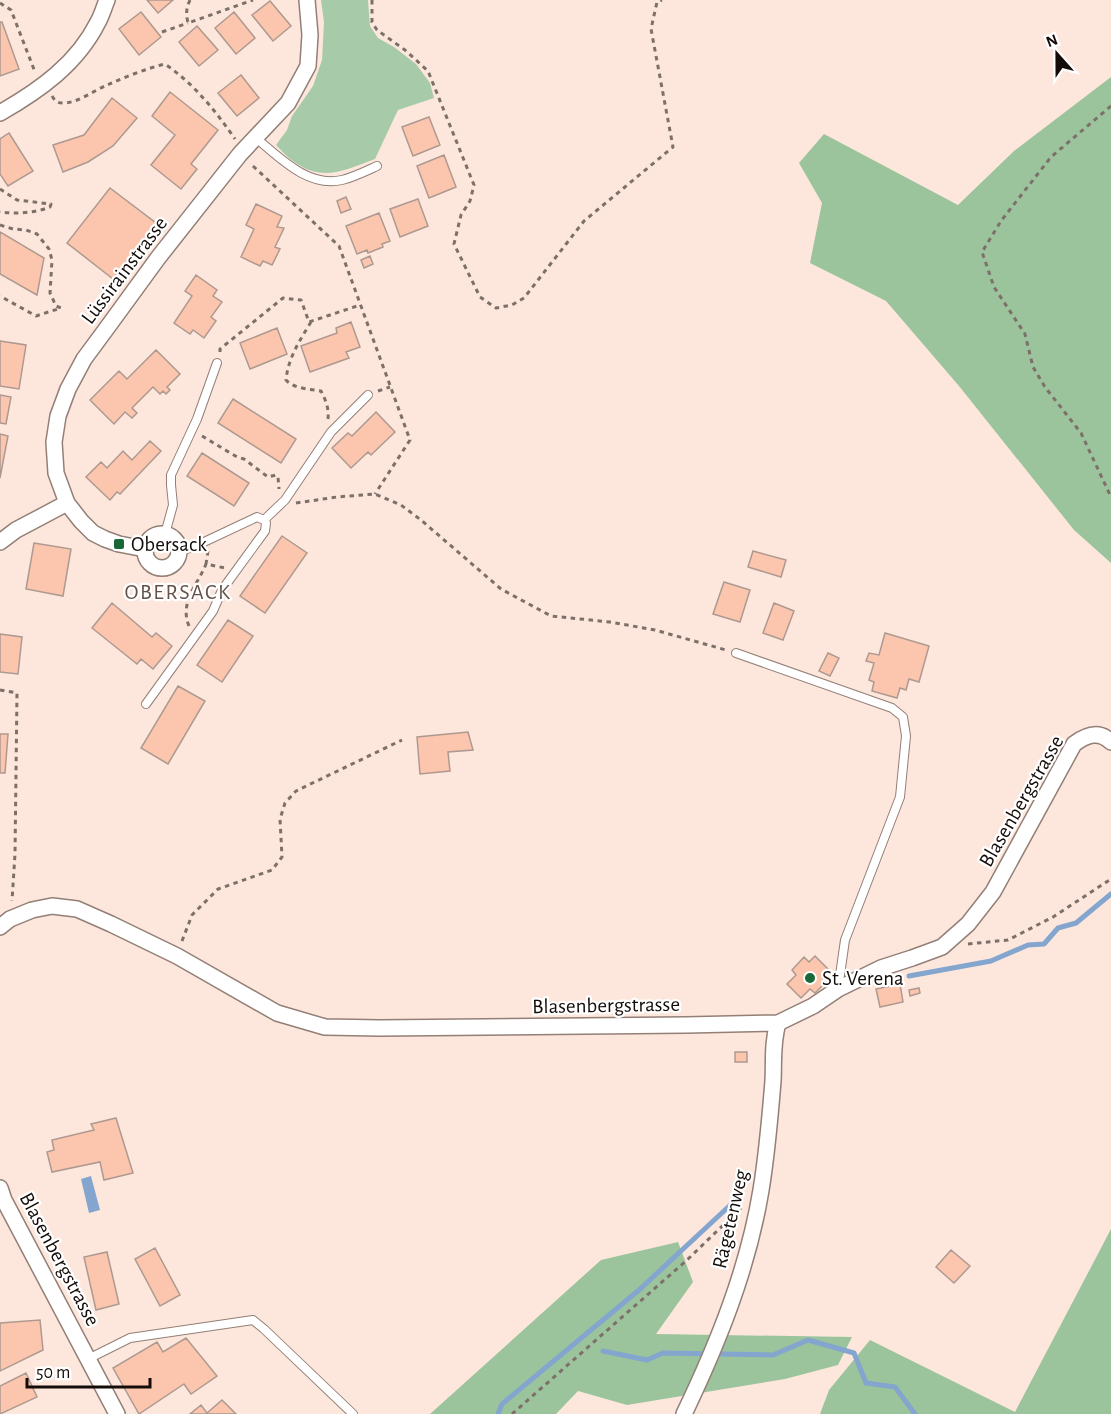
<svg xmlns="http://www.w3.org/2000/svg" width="1111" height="1414" font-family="'Alegreya Sans',sans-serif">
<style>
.green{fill:#a7cba9}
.forest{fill:#9bc49d}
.water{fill:#83a5ce}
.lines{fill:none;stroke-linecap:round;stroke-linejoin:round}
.stream{stroke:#83a5ce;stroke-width:5}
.building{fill:#fbc6ad;stroke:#ae9990;stroke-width:1.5}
.lane-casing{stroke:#937f76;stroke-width:10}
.street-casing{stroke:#937f76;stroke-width:18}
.path{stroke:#7d7069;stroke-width:3;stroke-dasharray:4.5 4.5;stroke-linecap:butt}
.lane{stroke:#fff;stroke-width:8}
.street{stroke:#fff;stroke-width:15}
.poi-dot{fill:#186838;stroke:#fff;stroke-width:2}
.labels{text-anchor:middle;stroke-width:4.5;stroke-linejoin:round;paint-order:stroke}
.street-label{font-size:21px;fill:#130c09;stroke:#fff}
.poi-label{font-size:21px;fill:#130c09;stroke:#fff;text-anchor:start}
.neighbourhood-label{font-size:22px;letter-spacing:1.5px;fill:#65534a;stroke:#fff}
</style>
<rect width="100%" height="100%" fill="#fde7dc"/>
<!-- green -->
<path class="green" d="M321,0H368L370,26L378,38L394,47L416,64L430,83L434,98L398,110L375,159C345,170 322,183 293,161C287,157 281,150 276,145L287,130L292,116L313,86L322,60L324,22Z"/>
<!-- forest -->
<path class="forest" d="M1111,77V563L1074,530L959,386L886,301L810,263L822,203L799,163L824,134L958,205L1014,151Z
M1111,1229V1414H820L829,1390L870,1340L1015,1412Z
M678,1242L693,1282L656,1334L852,1337L838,1365L785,1379L627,1405L578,1391L556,1414H430L601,1260Z"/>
<!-- water -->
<path class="water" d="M91,1176L100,1210L89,1213L81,1179Z"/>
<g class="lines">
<!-- stream -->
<path class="stream" d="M909,976L991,961L1028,945L1044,944L1058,928L1076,923L1111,894
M603,1351L647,1360L663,1353L773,1355L808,1340L854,1353L866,1383L895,1387L915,1414
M498,1414L502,1404L639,1290L739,1197"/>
</g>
<!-- building -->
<path class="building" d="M147,0H173L158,13Z
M270,1L291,26L273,41L252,15Z
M141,12L161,37L139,55L119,29Z
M234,12L255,38L236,54L215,28Z
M0,22H2L19,69L0,76Z
M197,26L218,50L199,66L179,42Z
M241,75L259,98L237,116L218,93Z
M170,92L218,130L191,164L197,169L181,189L151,165L175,135L152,116Z
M112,98L137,118L113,146L88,162L63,172L53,145L84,135Z
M429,117L440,145L413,156L402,127Z
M9,133L33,171L8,186L0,174V139Z
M444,155L456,187L429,198L417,166Z
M110,188L156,223L113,279L67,243Z
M346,197L351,209L341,213L337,201Z
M418,199L428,226L400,237L390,209Z
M256,204L282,216L277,227L284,228L275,247L280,249L272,265L263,261L260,266L241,257L254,229L246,225Z
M379,213L390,241L382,244L383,247L368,253L367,250L357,254L346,226Z
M0,232L44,258L37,295L0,274Z
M370,256L373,264L364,268L361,260Z
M196,275L217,290L213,296L222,302L211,317L216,321L204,338L193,330L190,334L174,323L192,296L185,291Z
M351,322L360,347L346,352L349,358L310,372L301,346L337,333L336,328Z
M277,328L287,354L250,369L240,343Z
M0,341L26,345L19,389L0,386Z
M156,350L180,374L167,387L170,390L166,394L163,391L160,394L153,387L132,408L137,413L132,418L125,412L114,424L90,400L119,371L127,379Z
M0,395L11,397L6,424L0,423Z
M233,399L296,439L281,463L218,423Z
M376,412L395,432L371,455L368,452L351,468L332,448L348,433L352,436Z
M0,434L8,436L0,478Z
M150,441L161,451L120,494L117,492L110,500L86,477L101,462L107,468L123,451L132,460Z
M202,453L249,483L234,506L187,476Z
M282,536L307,553L265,613L240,596Z
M34,543L71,549L63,596L26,589Z
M753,551L786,560L781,577L748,567Z
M724,582L750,590L740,622L713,614Z
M112,603L152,637L156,633L172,646L153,669L141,659L137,664L92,628Z
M774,603L794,611L783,640L763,633Z
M228,620L253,636L222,682L197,665Z
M885,633L929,646L919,682L909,679L906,690L900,688L897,698L872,691L874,682L869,680L874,663L866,661L869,653L879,655Z
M0,634L22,637L18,674L0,672Z
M828,653L839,658L830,676L819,671Z
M178,686L205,701L168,764L141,748Z
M468,732L473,750L448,752L450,771L420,774L417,737Z
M0,734H8L5,773H0Z
M815,956L830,971L825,976L829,979L815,993L810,989L801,998L787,984L796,975L792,970L804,957L809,962Z
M900,984L903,1002L880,1007L876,989Z
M919,988L920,993L910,996L909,990Z
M735,1052H747V1062H735Z
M116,1118L133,1173L104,1180L100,1162L52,1172L47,1152L54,1150L52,1140L94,1130L91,1124Z
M155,1248L180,1295L160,1306L135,1259Z
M951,1250L970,1266L954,1283L936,1267Z
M107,1252L119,1304L96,1310L84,1257Z
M40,1320L43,1350L0,1371V1323Z
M186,1338L217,1376L191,1394L184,1384L139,1414L113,1368L157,1342L163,1352Z
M26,1373L37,1397L0,1414V1386Z
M222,1400L236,1414H190L201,1405L207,1413Z"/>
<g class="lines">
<defs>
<path id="lane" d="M256,138C279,157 308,188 342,180C354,177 366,171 377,166
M264,520L285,500L331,432L368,395
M165,534L173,505L171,485V475L197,419L217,363
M179,552L204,542L257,517L264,520
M736,653L892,708L903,717L906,736L900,797L845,940L838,989
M146,704L213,611L222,590L265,531L266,523L264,520
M88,1359L130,1338L253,1320L264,1329L353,1414"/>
<path id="street" d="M0,113C40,90 77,64 98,22C102,15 104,7 107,0
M145 551a17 17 0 1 1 34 0a17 17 0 1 1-34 0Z
M0,542L16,530L67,503
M145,549L119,544L105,539L93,533L81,521L67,503L56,473L54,442L58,416L68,389L84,359L104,332L158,258L240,154L288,103L308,66L310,35L307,0
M0,927L10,919L32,910L52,906L77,909L111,924L177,956L277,1013L325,1027L380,1028L686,1025L778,1023L813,1006L838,989L881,968L912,958L942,947L968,924L993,892L1074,744C1086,735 1099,730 1111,742
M0,1188L4,1200L117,1414
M684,1414C718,1343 748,1269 761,1190C767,1154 770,1118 773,1081C774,1061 772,1043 778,1023"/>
</defs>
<!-- lane casing -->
<use href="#lane" class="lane-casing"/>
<!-- street casing -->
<use href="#street" class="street-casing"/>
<!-- path -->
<path class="path" d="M190,0C186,8 186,14 188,23L253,0
M372,0V22L377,30L405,50L428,71L474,185L470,201L461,215L454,244L480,297L496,308L512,305L524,298L584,221L673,147L651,29L657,2L662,0
M0,3L11,10L35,72
M162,32L188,23
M52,96C55,101 57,103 63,103C78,103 93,91 107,85C125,77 145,69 165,64C194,84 215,110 235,139
M1111,106L1051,157L1001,221L982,252L994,287L1025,334L1033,367L1045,387L1081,433L1111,497
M253,166L339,246L410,440L375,494
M0,189L17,200L51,204L50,207C35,213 16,214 0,212
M0,225L13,229L26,230L37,234L49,249L52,260L50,293L56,306L61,308L36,316L0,296
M311,322C300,340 288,358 286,380C294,389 310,389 321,391C326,401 329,408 328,419
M220,352V349L283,298L301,300L309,322L360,305
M378,391L390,387
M202,436L237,457L244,459L268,477L276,475L278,477L279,489
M296,503L337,497L375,494L401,505L421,520L501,589L551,616L610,622L655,630L726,650
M208,551L206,564L225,568
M189,626C179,603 198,584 206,564
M0,690L17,693L15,854L12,901
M182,941L192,915L218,889L272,870L282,857L280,819L285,803L296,791L402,740
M968,944L1008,940L1053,917L1111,879
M512,1414L687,1260L741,1208"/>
<!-- lane -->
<use href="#lane" class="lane"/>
<!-- street -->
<use href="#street" class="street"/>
</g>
<!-- markers -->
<g class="poi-dot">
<rect x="113" y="538" width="12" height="12" rx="3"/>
<circle cx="810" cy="978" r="6"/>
</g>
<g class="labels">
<!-- street labels -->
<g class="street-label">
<text transform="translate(124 270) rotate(-53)" y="7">Lüssirainstrasse</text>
<text transform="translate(1021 801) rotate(-60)" y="7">Blasenbergstrasse</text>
<text transform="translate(606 1005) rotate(-1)" y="7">Blasenbergstrasse</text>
<text transform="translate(730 1219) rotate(-77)" y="7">Rägetenweg</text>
<text transform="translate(60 1259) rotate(62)" y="7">Blasenbergstrasse</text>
</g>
<!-- poi labels -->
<g class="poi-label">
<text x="131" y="551">Obersack</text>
<text x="822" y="985">St. Verena</text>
</g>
<!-- neighbourhood labels -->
<g class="neighbourhood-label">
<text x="178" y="599">OBERSACK</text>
</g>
</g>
<!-- north arrow -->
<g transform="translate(1057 54) rotate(339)" stroke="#ffffff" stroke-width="4.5" paint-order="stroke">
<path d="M0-4.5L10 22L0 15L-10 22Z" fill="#130c09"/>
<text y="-9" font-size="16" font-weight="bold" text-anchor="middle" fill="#130c09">N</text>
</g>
<!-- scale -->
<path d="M27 1378v9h123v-9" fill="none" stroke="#130c09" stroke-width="3"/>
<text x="36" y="1378" font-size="18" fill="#130c09" stroke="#ffffff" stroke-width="4.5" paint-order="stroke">50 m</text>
</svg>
